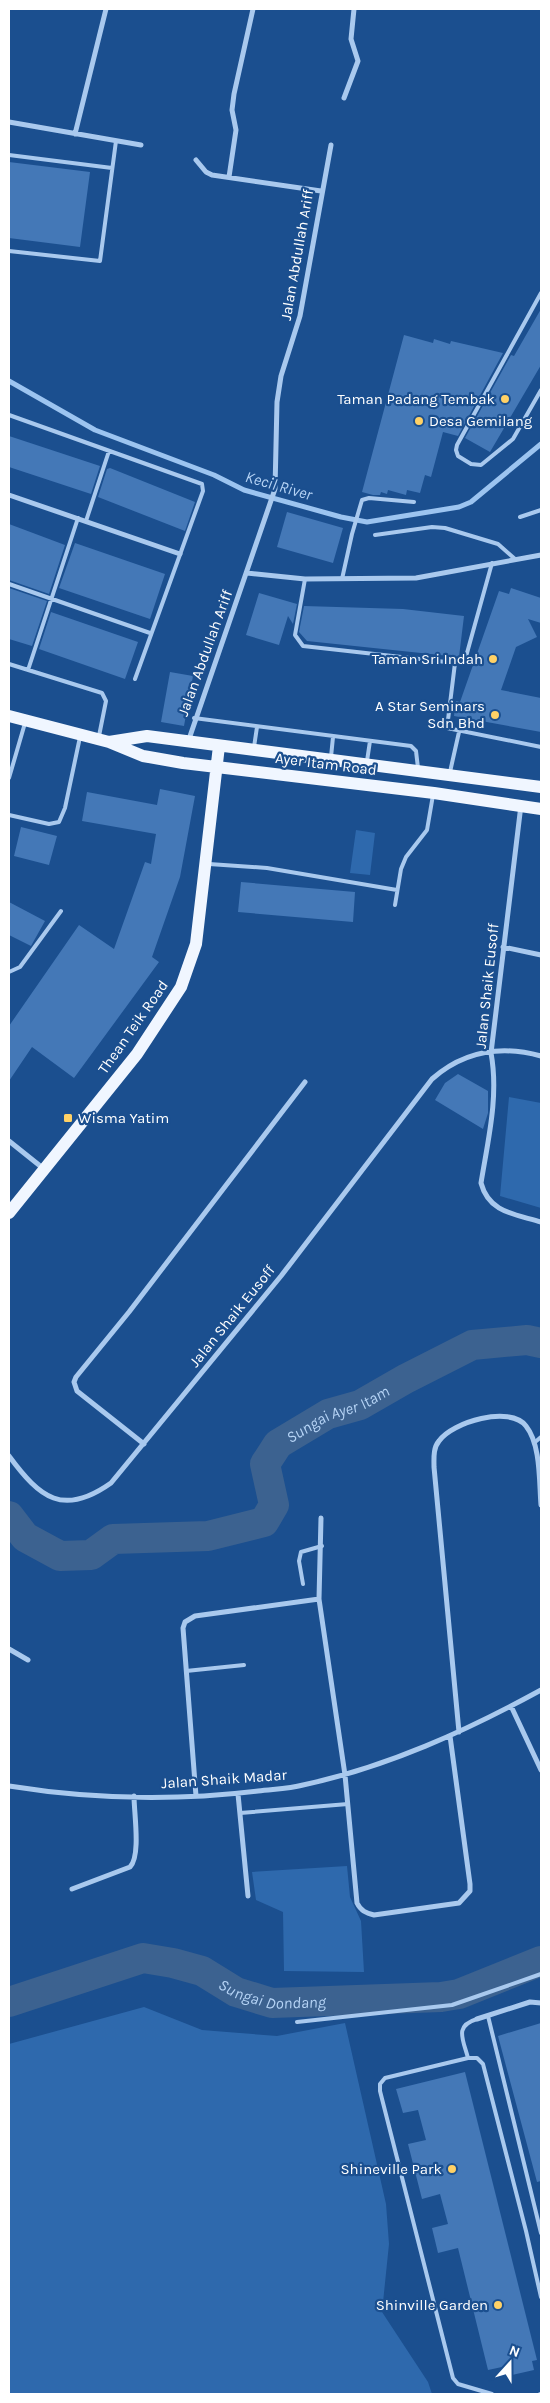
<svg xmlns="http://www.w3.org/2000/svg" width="550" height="2403" font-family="Karla,sans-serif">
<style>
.green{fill:#2e69ad}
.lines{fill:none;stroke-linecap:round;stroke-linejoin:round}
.stream{stroke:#9cc4f0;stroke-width:5}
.river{stroke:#3c6290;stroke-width:30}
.building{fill:#4478b7}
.lane{stroke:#a9c9ee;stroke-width:4}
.street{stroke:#a9c9ee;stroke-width:5}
.primary{stroke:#f0f6ff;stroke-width:12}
.poi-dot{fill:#ffd166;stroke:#1b4f8f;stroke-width:2}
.labels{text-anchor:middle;stroke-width:4.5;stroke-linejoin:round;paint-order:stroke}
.street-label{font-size:15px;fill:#fff;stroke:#1b4f8f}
.poi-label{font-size:15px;fill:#fff;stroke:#1b4f8f;text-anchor:end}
.water-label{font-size:16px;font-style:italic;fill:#b5d3f5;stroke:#1b4f8f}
</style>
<rect width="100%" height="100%" fill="#1b4f8f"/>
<!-- green -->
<path class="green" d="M356,830L375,833L370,875L350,873Z
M509,1097L541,1103V1208L500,1196Z
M347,1866L350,1897L361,1921L364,1972L284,1971L283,1912L256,1900L252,1872Z
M144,2007L202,2030L277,2036L345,2023L386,2204L389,2244L382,2312L428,2382L432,2394H9V2044Z"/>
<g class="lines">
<!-- stream -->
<path class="stream" d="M9,381L95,430L214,475L244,490L341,517L367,522L459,507L471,502L541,444"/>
<!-- river -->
<g class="river">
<path id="s1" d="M9,1516L25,1537L60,1556L91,1555L113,1539L208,1536L264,1522L274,1505L265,1464L278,1444L328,1414L360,1405L407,1378L472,1345L527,1340L541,1343"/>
<path id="s2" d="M9,2002L143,1958L173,1963L202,1971L236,1992L272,2003L441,1997L459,1994L541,1961"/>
</g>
</g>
<!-- building -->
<path class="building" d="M9,162L90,172L80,247L9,238Z
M541,309V365L490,452L465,438L511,355L514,356Z
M404,335L433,343L434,339L450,344L451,341L503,353L458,436L443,432L431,477L425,475L420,493L407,490L406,495L388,490L387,494L381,492L380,495H373L362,492Z
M9,436L100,466L91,494L9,467Z
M110,468L195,502L185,531L98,497L107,469Z
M287,512L343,528L333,563L277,547Z
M9,524L65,545L49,594L9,580Z
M75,543L165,574L150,619L59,588Z
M9,588L47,601L32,646L9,639Z
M511,588L541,598V623L528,619L537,637L516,647L501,690L541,698V732L454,716L456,701L460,702L499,591L509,594Z
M259,593L297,604L293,624L288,616L279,645L246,635Z
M304,606L403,609L464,616L459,657L307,641L299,632Z
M51,612L138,642L125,679L39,649Z
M170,672L193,676L184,726L161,722Z
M160,789L195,796L180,877L152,957L159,962L74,1078L32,1047L9,1081V1026L79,925L114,949L145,862L151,864L156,834L82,821L87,792L157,805Z
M21,827L57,836L49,865L14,856Z
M241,882L355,892L353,922L238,912Z
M9,902L45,921L31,946L9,935Z
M458,1074L488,1091V1113L483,1129L435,1100L445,1083Z
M541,2023V2181L537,2182L498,2036Z
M465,2072L537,2360L532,2361L534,2370L512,2375L511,2370L503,2372L502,2367L488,2370L458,2248L438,2253L432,2228L448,2224L440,2194L422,2199L408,2144L426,2140L418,2110L403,2113L396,2089Z"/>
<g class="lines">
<!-- lane -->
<path class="lane" d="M9,155L112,168
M9,251L100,261L116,141
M541,293L457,445L456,450L458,456L471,464L481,465L513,439L541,390
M9,415L202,484L203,491L135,679
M520,517L541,510
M86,521L109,451
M375,535L432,527L445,528L498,544L515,559
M305,579L295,635L303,646L455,663L465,659L467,653L492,563
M342,579L352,534L362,500L369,498L414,502
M9,584L150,633
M455,663L447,728L541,747
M9,664L102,693L106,701L99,736
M28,670L78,518
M194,718L411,746L416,751L418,768
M254,747L257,727
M331,757L333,737
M367,761L370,741
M450,772L459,732
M9,778L25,723
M9,815L49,824L59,822L65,808L80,737
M209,864L267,868L397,890
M395,905L401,869L406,857L427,830L433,795
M9,972L20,967L61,911
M534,1443L541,1437
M303,1584L299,1561L301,1552L322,1546
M186,1671L244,1665
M240,1813L348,1804
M488,2016L541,2233
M297,2022L452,2005L541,1974
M468,2058C463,2039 454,2026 477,2019
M492,2394L458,2384L453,2378L380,2091V2084L385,2078L468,2058H477L483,2064L526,2231L541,2297
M540,2394H541"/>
<!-- street -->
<path class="street" d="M344,98L358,61L351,39L354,9
M9,122L141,145
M75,134L106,9
M196,160L206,172L212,175L321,191
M229,177L236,130L232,110L234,94L253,9
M9,495L180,554
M247,573L305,579L416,578L541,555
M188,742L275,489L277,402L281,376L300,316L331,145
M521,805L491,1053C499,1096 488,1140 481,1183C489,1213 515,1214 541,1222
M503,947L541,955
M9,1141L44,1169
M144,1444L77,1391L74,1382L76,1377L129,1312L305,1082
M9,1456C40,1498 63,1517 111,1483L281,1276L432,1079C464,1051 501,1045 541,1056
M321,1518L319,1599L345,1775L357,1903C361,1911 366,1913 374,1915L459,1903L470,1891V1884L450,1736
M9,1649L28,1660
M511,1706L541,1770
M459,1732L434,1467C434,1458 433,1448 439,1441C452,1422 510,1405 526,1426C541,1445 539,1481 541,1505
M9,1786C90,1799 176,1801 258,1791C273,1789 288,1789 303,1785C387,1767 466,1731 541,1690
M238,1794L248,1896
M196,1796L183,1628L185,1622L195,1616L319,1599
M72,1889L130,1867C141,1856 134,1813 134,1796
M477,2019L530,2002L541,2003"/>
<!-- primary -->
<path class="primary" d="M9,716L109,742L143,756L183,763L434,793L541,809
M109,742L147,736L541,787
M9,1213L137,1054L181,987L196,944L219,746"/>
</g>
<!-- markers -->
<g class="poi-dot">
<circle cx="505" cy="399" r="5"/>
<circle cx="419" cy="421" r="5"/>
<circle cx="493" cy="659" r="5"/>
<circle cx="495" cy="715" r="5"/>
<rect x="63" y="1113" width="10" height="10" rx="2.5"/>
<circle cx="452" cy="2169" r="5"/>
<circle cx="498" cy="2305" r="5"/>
</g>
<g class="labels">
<!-- street labels -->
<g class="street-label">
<text transform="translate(297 255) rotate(-80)" y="5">Jalan Abdullah Ariff</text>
<text transform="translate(205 653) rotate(-70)" y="5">Jalan Abdullah Ariff</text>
<text transform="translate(326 764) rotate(7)" y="5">Ayer Itam Road</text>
<text transform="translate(487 986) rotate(-84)" y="5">Jalan Shaik Eusoff</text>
<text transform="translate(133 1027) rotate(-55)" y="5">Thean Teik Road</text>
<text transform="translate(232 1316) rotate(-51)" y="5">Jalan Shaik Eusoff</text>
<text transform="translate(224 1779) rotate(-4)" y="5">Jalan Shaik Madar</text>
</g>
<!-- poi labels -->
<g class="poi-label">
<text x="495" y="404">Taman Padang Tembak</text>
<text x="429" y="426" text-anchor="start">Desa Gemilang</text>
<text x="483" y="664">Taman Sri Indah</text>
<text x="485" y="711">A Star Seminars<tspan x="485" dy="17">Sdn Bhd</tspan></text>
<text x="78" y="1123" text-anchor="start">Wisma Yatim</text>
<text x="442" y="2174">Shineville Park</text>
<text x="488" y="2310">Shinville Garden</text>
</g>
<!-- water labels -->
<g class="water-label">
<text transform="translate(279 485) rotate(16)" y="6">Kecil River</text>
<text dy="6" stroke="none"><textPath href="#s1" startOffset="430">Sungai Ayer Itam</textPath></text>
<text dy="6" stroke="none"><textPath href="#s2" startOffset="278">Sungai Dondang</textPath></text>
</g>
</g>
<!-- border -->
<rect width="550" height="2403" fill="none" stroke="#ffffff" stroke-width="20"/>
<!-- north arrow -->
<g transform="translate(510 2363) rotate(21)" stroke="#1b4f8f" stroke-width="4" paint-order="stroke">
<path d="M0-4L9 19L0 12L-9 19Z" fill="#ffffff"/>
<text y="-8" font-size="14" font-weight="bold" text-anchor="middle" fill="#ffffff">N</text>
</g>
</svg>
